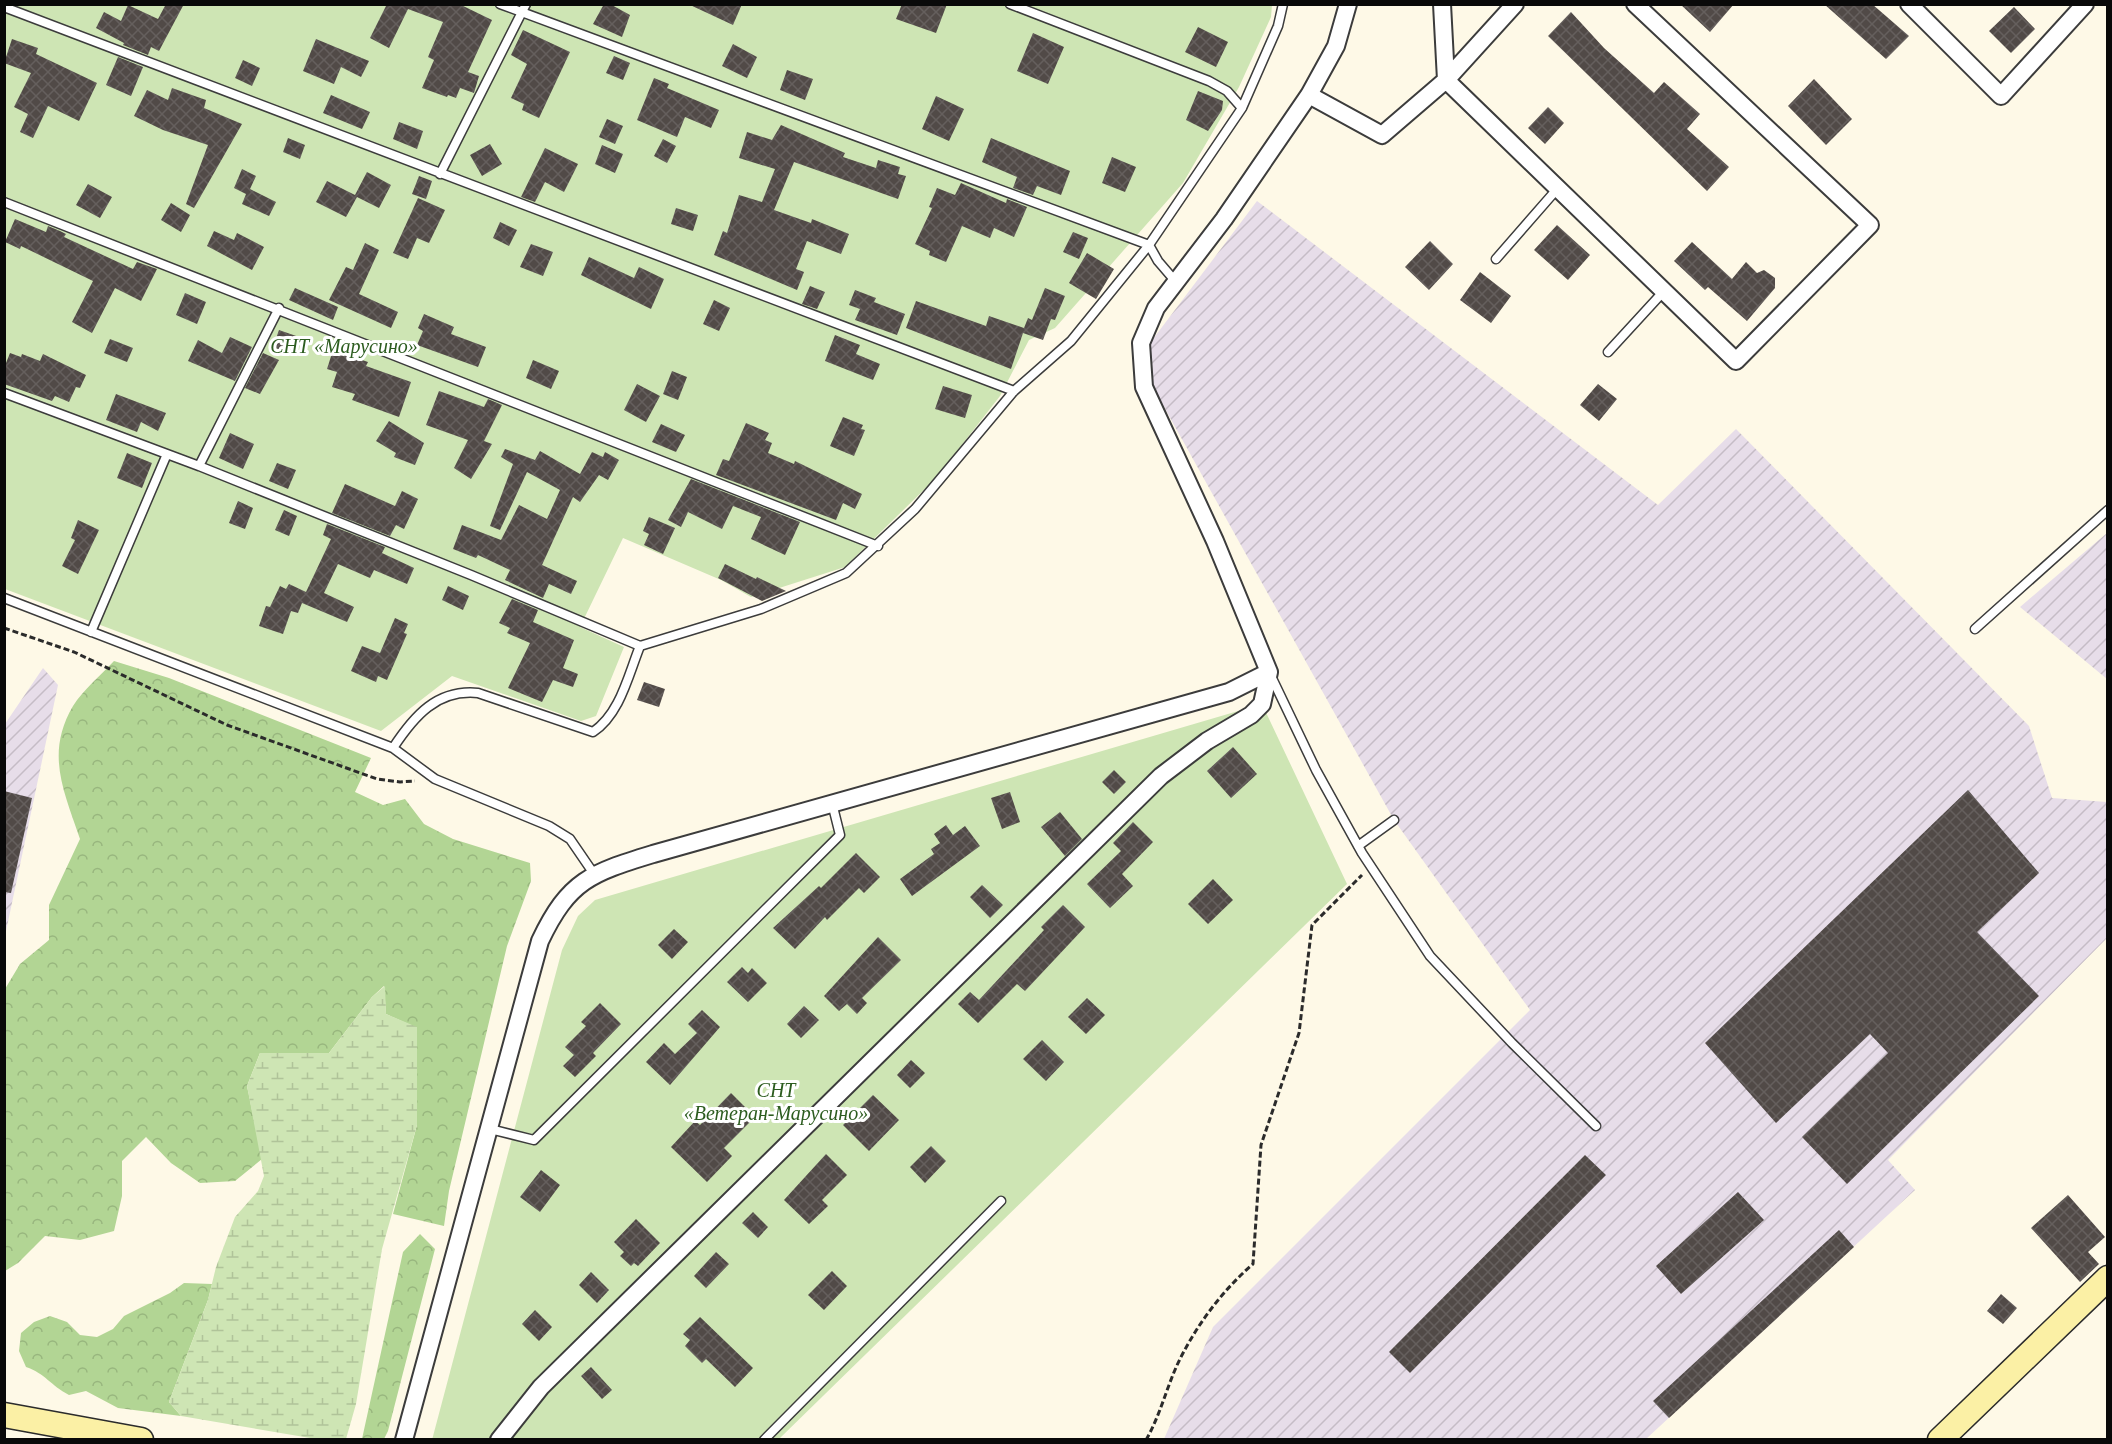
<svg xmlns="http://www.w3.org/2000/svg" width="2112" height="1444" font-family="'Times New Roman',serif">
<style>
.industrial{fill:url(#industrial-furrows)}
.forest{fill:url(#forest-crowns)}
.wetland{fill:url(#wetland-marsh)}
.garden{fill:#cee5b4}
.building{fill:url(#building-cross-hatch)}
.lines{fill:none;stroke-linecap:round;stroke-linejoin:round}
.lane-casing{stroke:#3c3c3c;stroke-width:11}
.street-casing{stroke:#3c3c3c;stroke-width:20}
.secondary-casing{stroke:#2b2b2b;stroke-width:27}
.path{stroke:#2b2b2b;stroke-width:3;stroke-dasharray:6 3;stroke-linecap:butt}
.lane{stroke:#fff;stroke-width:8}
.street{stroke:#fff;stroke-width:16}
.secondary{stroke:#fbf0a5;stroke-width:24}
.labels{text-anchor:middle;stroke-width:6;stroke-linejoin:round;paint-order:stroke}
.park-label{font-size:20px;font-style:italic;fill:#2c5c1f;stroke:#fff}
</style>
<defs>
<pattern id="industrial-furrows" width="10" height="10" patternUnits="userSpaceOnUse" patternTransform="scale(1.5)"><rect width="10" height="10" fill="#e7dde9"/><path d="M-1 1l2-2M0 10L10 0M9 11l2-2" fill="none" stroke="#c5bcc6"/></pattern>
<pattern id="forest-crowns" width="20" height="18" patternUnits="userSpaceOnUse" patternTransform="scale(1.5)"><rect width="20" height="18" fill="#b2d594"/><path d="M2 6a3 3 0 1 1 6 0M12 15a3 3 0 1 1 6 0" fill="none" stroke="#98b67e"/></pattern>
<pattern id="wetland-marsh" width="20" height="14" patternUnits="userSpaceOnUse" patternTransform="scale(1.5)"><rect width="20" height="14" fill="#cee5b4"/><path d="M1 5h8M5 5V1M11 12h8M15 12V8" fill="none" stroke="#b0c399"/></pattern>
<pattern id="building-cross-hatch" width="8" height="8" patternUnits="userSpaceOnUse" patternTransform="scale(1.5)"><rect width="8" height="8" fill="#514a47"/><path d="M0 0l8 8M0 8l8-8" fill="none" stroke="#655f5d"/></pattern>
</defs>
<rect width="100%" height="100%" fill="#fef9e7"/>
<!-- industrial -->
<path class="industrial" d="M1257,201L1658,505L1736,429L2029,726L2052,798L2107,802V938L1888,1160L1915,1190L1646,1439H1164L1213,1327L1530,1010L1394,820L1149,380L1150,343Z
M2107,533V679L2020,607Z
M43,668L58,685L5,936V724Z"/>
<!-- forest -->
<path class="forest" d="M114,661L169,678L371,758L355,792L383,805L405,799L424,824L453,839L530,863L531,881L507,946L449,1191L444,1226L393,1214L417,1125V1028L386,1014L384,986L372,997L329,1053H260L247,1086L262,1159L235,1181L200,1183L171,1163L146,1137L122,1161V1196L114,1231L80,1240L45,1236L18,1263L5,1271V989L20,964L49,940V905L80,839C64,791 45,754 73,706C83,690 101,675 114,661Z
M420,1234L435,1249L388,1431L384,1439H362L403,1252Z
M184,1283L212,1284L208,1300L169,1402L181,1416L118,1408L86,1391L69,1395C50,1385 46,1374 26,1367L19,1351L21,1333L34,1322L50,1316L67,1322L80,1335L97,1337L113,1329L124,1316L170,1293Z"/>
<!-- wetland -->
<path class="wetland" d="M385,986L386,1014L417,1027V1125L382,1249L356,1404L346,1439H316L181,1416L169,1402L208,1300L216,1267L235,1217L258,1191L264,1176L247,1086L260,1053H329L372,997Z"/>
<!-- garden -->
<path class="garden" d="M4,5H1272L1271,17L1239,87L1183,183L1055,328L1029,340L1000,396L936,478L845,567L751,597L721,580L623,538L580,627L624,647L596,716L581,721L452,676L381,731L5,589Z
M1262,704L1347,884L779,1439L432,1440L562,950L578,916L595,900Z"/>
<!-- building -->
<path class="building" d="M166,4H184L159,51L151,47L148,55L123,45L124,43L96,28L104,12L121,21L128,5L158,19Z
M387,4H459L492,20L468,72L479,76L474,93L460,88L456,98L448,95L447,97L422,88L434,60L428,57L443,22L408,9L389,48L370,38Z
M604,4H610L630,15L622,37L593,24Z
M688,4H742L733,25Z
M902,4H947L936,33L896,19Z
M1680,4H1734L1710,32Z
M1824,4H1872L1909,36L1886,59Z
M2014,7L2035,29L2011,53L1989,31Z
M1571,12L1604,48L1654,93L1664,82L1700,114L1687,129L1729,167L1707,191L1548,36Z
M1198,27L1228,42L1216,67L1185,52Z
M523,30L570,52L539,118L522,110L524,104L511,98L527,64L511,55Z
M1033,33L1064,47L1048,84L1017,71Z
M12,39L38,48L36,54L97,83L79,121L48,106L33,138L20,132L28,114L14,107L31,73L4,63Z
M316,39L369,61L361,77L341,67L334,84L303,71Z
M733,44L757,57L747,78L722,66Z
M614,56L630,63L623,80L606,73Z
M118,57L143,67L131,96L106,85Z
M243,60L260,68L252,86L235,78Z
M787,70L813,79L805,100L780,90Z
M654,78L669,84L667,88L719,110L711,128L685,117L677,137L637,120Z
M1814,79L1852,119L1826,145L1788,106Z
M172,88L206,100L204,108L242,124L194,208L186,204L208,145L163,130L134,116L147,90L168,100Z
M1198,91L1223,101L1222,110L1208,131L1186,120Z
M331,95L370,112L362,129L323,113Z
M936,96L964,109L949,141L922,129Z
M1548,107L1564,123L1545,144L1528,128Z
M607,119L623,126L615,144L599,137Z
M399,122L423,131L417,149L393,139Z
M781,125L845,153L843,157L876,168L878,160L900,167L898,174L906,176L898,199L794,162L774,210L811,223L812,219L849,234L841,254L807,241L796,269L804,272L797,290L714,255L723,231L727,233L739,195L762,202L775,169L739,158L747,132L772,140Z
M288,138L305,145L300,159L283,152Z
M991,138L1070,171L1061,195L1037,186L1033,195L1013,188L1017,177L982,162Z
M663,139L676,146L667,163L654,156Z
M490,144L502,164L482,176L470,155Z
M602,145L623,154L615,173L595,164Z
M545,148L578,164L564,192L545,182L535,202L521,197Z
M1112,157L1136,167L1125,192L1102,183Z
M242,169L256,176L250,189L276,202L269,216L242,204L246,194L234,188Z
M367,172L391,185L379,208L357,197L346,217L316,202L327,181L355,195Z
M419,176L432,181L426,199L412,194Z
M961,183L1006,203L1007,199L1027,207L1014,237L994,228L990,238L962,226L946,262L929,255L930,251L915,244L932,208L929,207L937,188L955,195Z
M88,184L112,197L100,218L76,205Z
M418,198L445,210L429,243L417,238L408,259L393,253Z
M171,203L190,215L181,232L161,220Z
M676,208L698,215L693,231L671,224Z
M15,219L46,232L48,226L60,231L66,234L64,237L133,269L137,262L157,269L141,301L115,288L92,333L72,322L93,281L21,246L20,249L5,242Z
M500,222L517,230L509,246L493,238Z
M1557,225L1590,255L1568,280L1534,250Z
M214,231L234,240L237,233L264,247L252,270L207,246Z
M1073,232L1088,238L1079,259L1063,252Z
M1430,241L1453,264L1429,290L1405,267Z
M1692,242L1732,279L1746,262L1757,273L1764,270L1775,278V288L1747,321L1708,287L1705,290L1674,261Z
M365,243L379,250L359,294L398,312L391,328L329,300L346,267L353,270Z
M531,244L553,252L543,276L520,267Z
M1087,253L1114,269L1096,299L1069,283Z
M589,257L634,278L639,267L664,279L651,309L581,275Z
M1480,272L1511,296L1491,323L1460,300Z
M810,286L825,292L817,309L802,304Z
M295,288L338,307L333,320L289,300Z
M1045,288L1065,296L1055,320L1051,319L1043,340L1023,333L1011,369L906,328L916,301L986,326L989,316L1024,328L1028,318L1032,320Z
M855,290L876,298L874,302L905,314L897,335L855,320L860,309L849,305Z
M185,293L206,302L197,324L176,315Z
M714,300L730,308L719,331L703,324Z
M424,314L454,327L451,334L486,347L478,367L417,345L423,331L418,328Z
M279,330L299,337L293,355L273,347Z
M835,335L860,345L856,354L880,364L873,380L825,361Z
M230,337L252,347L235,381L188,361L198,340L222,353Z
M110,339L133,348L127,362L104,353Z
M333,350L368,362L366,366L411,382L399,417L352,400L355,394L332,387L337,372L327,369Z
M10,353L21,357L22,354L40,361L43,354L86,375L80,388L76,387L69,402L55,396L52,401L4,384V368Z
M263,353L279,360L260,394L245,388Z
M533,360L559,371L551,389L526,378Z
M672,371L687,377L678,400L663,394Z
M637,384L660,396L646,422L624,410Z
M1598,384L1617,399L1599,421L1580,405Z
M943,386L972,395L965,418L935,409Z
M439,391L484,407L488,399L502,405L484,441L492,444L471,479L454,468L468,440L426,425Z
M116,394L166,413L158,431L141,422L137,432L106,420Z
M843,417L863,425L861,429L865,430L854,456L830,446Z
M389,421L424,443L415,465L394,457L396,453L376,441Z
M746,423L769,433L765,440L772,443L768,453L794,464L795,461L862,494L855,509L843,503L836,520L716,475L723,459L729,461Z
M661,424L685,435L676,452L652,442Z
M230,433L254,444L243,469L219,458Z
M505,449L535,460L540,451L580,474L592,452L603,457L605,452L619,460L608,480L599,475L580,502L573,497L542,565L577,581L571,594L549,584L543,598L505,580L510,570L478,555L476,558L453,549L462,525L501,540L519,505L547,519L560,490L527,472L500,530L490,526L513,464L501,457Z
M127,453L152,463L142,488L117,478Z
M277,463L296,470L288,489L269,481Z
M691,479L800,522L785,555L751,539L761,517L733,506L722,529L688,512L681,527L668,520Z
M345,484L395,506L402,491L418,499L404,529L396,525L390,536L332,513Z
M238,501L253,508L245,529L229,523Z
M284,510L297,516L289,536L275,530Z
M649,517L675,528L663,554L644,545L649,534L643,531Z
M78,520L99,530L78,574L62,566L75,540L71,538Z
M327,524L385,547L382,553L414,568L407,584L374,570L370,578L338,564L324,593L354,607L347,622L302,603L298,613L291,611L283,634L259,626L266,606L270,607L280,586L286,589L289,584L306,592L331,539L323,535Z
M725,564L756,579L757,577L786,591L762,601L718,578Z
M448,586L469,596L463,610L442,600Z
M512,599L538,610L533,622L574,640L563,668L578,674L573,687L553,680L542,702L508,688L530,643L507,633L510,628L499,623Z
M395,618L408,624L404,633L407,634L387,680L378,676L376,682L351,671L362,646L380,653Z
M644,682L665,689L659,707L637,700Z
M1233,747L1257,774L1231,798L1207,771Z
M1114,770L1126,782L1114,794L1102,782Z
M1968,790L2039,873L1977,932L2039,996L1847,1184L1802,1137L1888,1053L1870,1034L1776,1123L1705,1043Z
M4,791L32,798L11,893L4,892Z
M1010,792L1020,822L1002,829L991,798Z
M1060,812L1082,839L1065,856L1041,827Z
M1133,822L1153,842L1122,874L1133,886L1110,908L1087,884L1121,851L1113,843Z
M946,825L953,835L965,826L980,846L912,896L900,879L934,854L931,849L940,843L934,834Z
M856,853L880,877L864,893L859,888L827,920L825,917L795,949L773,928L819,886L821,888Z
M1213,879L1233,900L1208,924L1188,904Z
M982,885L1003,905L990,918L970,897Z
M1063,905L1085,927L1025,991L1017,984L978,1023L958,1004L970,992L979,1000L1044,930L1041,927Z
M674,929L688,942L672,959L658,945Z
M878,937L901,960L862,998L867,1003L857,1014L847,1004L839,1011L824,996Z
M742,967L748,973L752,968L767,983L748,1002L727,982Z
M1087,998L1105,1015L1086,1034L1068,1017Z
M600,1003L621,1024L593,1053L596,1056L575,1077L563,1066L574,1055L565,1047L586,1026L581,1022Z
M804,1006L819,1020L801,1038L787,1024Z
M702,1010L720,1027L670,1085L646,1062L664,1043L675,1054L697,1033L688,1024Z
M1042,1040L1064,1062L1046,1081L1023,1059Z
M911,1060L925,1073L910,1088L897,1075Z
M731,1093L755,1117L724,1148L732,1156L707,1182L671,1147L695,1121L700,1125Z
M873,1095L899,1120L869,1151L843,1125Z
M931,1146L946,1161L925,1183L910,1167Z
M826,1154L847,1175L822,1200L828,1206L809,1224L784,1200Z
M1585,1155L1606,1175L1410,1373L1389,1352Z
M541,1170L560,1185L540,1212L520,1197Z
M1738,1192L1764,1220L1681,1294L1656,1266Z
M2068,1195L2105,1237L2088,1252L2099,1264L2080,1282L2031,1228Z
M753,1212L768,1227L758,1238L742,1223Z
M636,1219L660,1243L638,1266L634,1263L631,1266L620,1256L624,1252L614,1242Z
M1839,1230L1854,1247L1669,1418L1653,1401Z
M716,1252L729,1264L706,1288L694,1276Z
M832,1271L847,1286L824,1310L808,1295Z
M591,1272L609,1290L597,1303L579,1285Z
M2001,1294L2017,1308L2003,1324L1987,1311Z
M535,1310L552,1327L539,1341L522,1324Z
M700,1317L753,1368L735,1387L706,1359L702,1363L685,1346L690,1340L683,1334Z
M591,1367L612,1390L602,1399L581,1376Z"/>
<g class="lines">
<defs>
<path id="lane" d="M500,4L1149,245L1158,261L1176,282
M1010,4L1209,81L1227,91L1242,108
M4,7L1014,391
M440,174L526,4
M4,202L878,546
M1496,259L1558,188
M1608,352L1664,291
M4,393L199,466L471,575L640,646L761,609L846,573L915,509L1014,391L1071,341L1149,245L1242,108L1278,26L1283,4
M199,466L279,308
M4,598L393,748L435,779L549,826L570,839L594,874
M1975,629L2108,510
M91,632L167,454
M1271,676L1316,770L1362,853L1430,956L1512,1043L1596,1126
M393,748C414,716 437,689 478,693L593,732C620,714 628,676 640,646
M1358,846L1394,820
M490,1129L534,1140L840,835L832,803
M764,1440L1001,1201"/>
<path id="street" d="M1442,4L1446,80L1736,361L1870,225L1635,4
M1909,4L2001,96L2085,4
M1309,95L1382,135L1446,80L1515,4
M404,1440L540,941C569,880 591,873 653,854L1229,692L1269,672
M499,1440L541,1387L1161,776L1207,741L1251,715L1262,704L1269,672L1215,541L1144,387L1141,343L1156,308L1224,219L1309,95L1336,46L1348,4"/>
<path id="secondary" d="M4,1415L141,1440
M1940,1440L2108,1278"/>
</defs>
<!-- lane casing -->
<use href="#lane" class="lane-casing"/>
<!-- street casing -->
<use href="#street" class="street-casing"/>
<!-- secondary casing -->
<use href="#secondary" class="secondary-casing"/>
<!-- path -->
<path class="path" d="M4,628L74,652L227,725L377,779L400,782L415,781
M1146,1440C1161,1414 1167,1385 1180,1359C1198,1323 1223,1290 1253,1264L1261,1145L1299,1033L1312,925L1362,875"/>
<!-- lane -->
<use href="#lane" class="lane"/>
<!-- street -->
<use href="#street" class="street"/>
<!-- secondary -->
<use href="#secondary" class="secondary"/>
</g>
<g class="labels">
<!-- park labels -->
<g class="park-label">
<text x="344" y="353">СНТ «Марусино»</text>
<text x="776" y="1097">СНТ<tspan x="776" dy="23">«Ветеран-Марусино»</tspan></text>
</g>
</g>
<!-- border -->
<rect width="2112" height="1444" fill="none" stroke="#090909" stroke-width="12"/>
</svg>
